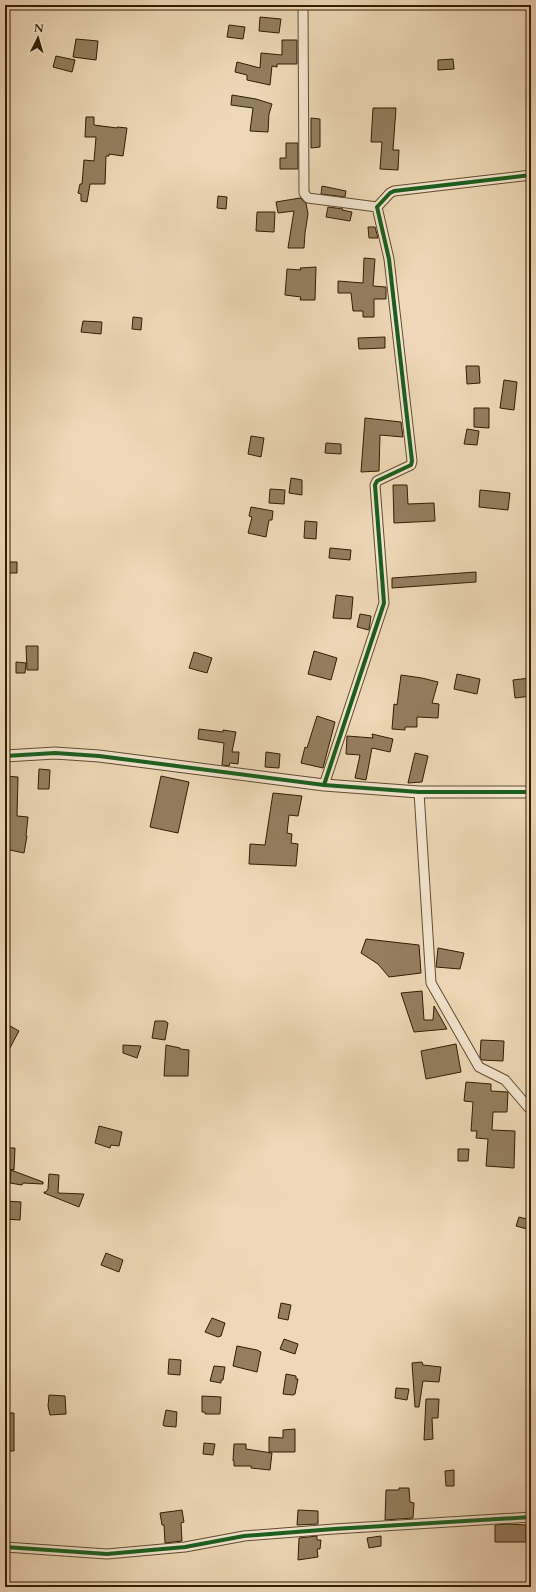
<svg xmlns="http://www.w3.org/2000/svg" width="536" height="1592" font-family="Cardo,serif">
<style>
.building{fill:#947e5f;stroke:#321d00}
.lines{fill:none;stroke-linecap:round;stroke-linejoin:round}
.minor-casing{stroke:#614c2e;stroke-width:11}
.tertiary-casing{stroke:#614c2e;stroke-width:13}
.minor{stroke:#f4e6d0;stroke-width:9}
.tertiary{stroke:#f4e6d0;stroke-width:11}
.cycleway-casing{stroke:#f4e6d0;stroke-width:6}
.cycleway{stroke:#1b5e20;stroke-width:4}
</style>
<rect width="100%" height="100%" fill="#eed8b7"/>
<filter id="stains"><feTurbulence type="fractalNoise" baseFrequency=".005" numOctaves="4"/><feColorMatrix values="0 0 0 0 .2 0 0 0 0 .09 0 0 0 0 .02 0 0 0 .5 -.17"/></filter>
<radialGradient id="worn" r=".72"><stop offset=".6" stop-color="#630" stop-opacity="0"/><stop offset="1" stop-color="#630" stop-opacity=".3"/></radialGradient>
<!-- building -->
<path class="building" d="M260,17L281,19L279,33L259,31Z
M229,25L245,27L243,39L227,37Z
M76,39L98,41L96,60L73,57Z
M282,40H297V64H277V67L272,66L270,85L247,80V75L235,72L237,62L260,68L261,53L282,55Z
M56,56L75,60L72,72L53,67Z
M453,59L454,69L438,70V60Z
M232,95L256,99L272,104L269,114L268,132L250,131L253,108L231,105Z
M373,108H396L393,150H399L398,170L380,169L382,142H371Z
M86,117H94V125L117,128V127L127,128L123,156L109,154V156H106L105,184H90L87,202L81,201V194L78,193L80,184H82L84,160L94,161L96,137H85Z
M311,118L320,119V147L311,148Z
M286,143H298V169H280V158H286Z
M322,186L346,191L345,197L321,194Z
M218,196L227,197L226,209L217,208Z
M300,198L306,203L308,214L305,233L304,248H288L294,211L278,213L276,202Z
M328,207L343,209L342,210L352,212L350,221L326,217Z
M257,212H275L274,232L256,231Z
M368,227H375L378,238H369Z
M364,258L375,259L373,286L386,287V299H374V317H363V311H353L351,293H338V281L363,283Z
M316,267L315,300H300L301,297L285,295L287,269L301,270L300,268Z
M133,317L142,318L141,330L132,329Z
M83,321L102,322L101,334L81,332Z
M385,337V348L359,349L358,338Z
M466,366H479L480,383L467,384Z
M504,380L517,382L514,410L500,408Z
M474,408H489V428L474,427Z
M365,418L401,422L403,437L380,435L379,471L361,472Z
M467,429L479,431L477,445L464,444Z
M251,436L264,438L261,457L248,454Z
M326,443L341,444V454L325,453Z
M291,478L302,480V495L289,493Z
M393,485H407L408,504L434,503L435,521L394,523Z
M270,489L285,490L284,504L269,503Z
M480,490L510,493L508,510L479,507Z
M251,507L273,511L272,520H269L266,537L248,533L252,517L249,516Z
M305,521L317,522L316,539L304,538Z
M330,548L351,550L350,560L329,558Z
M5,562H17V573H5Z
M476,572V582L392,588V578Z
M336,595L353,597L351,619L333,618Z
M360,614L371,616L369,630L357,627Z
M26,646H38V670H27Z
M314,651L337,658L331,680L308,674Z
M194,652L212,658L207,673L189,668Z
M16,662L26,663L25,673H16Z
M457,674L480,679L477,694L454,689Z
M401,675L422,678L438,682L432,703L439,704L438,718L417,717V727H405V730L392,729L394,704L397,705Z
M530,678L531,696L515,698L513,680Z
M317,716L335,722L323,768L301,763L305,747L307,748Z
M199,729L223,732V730L236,732L232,752H239L238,764L230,763L229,766L222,765L224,743L198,739Z
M372,734L393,739L390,752L372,748L366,780L355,778L360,755L346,754L347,736L373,738Z
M266,752L280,754L279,768L265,767Z
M415,753L428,756L422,782L408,783Z
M39,769L50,770L49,789H38Z
M5,776L18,777L17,816L28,817L26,836H27L24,853L5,849Z
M161,776L189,782L178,833L150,827Z
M273,793L302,796L298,816L289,815L287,833L292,834L291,843L298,844L296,866L249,864L250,844L265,845Z
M366,939L419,945L421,973L389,977L378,964L361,953Z
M438,948L464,953L460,969L436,967Z
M422,991L424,1020H433L434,1006L447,1029L414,1032L401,993Z
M155,1021H165L168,1023L165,1040L152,1038Z
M5,1023L19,1031L5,1057Z
M481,1040L504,1041L503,1061L482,1060L480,1057Z
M456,1044L461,1072L426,1079L421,1051Z
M123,1045L141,1046L137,1058L123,1053Z
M166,1045L180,1048V1049L189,1050L188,1076H164Z
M466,1082L491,1084V1091L508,1092L507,1112H493L492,1130L515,1131L514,1168L486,1166L488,1139L476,1138L477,1131H471L473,1102L464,1101Z
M99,1126L122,1132L119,1146L111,1145L110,1148L95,1143Z
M5,1148H15L14,1170L5,1169Z
M458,1149H469L468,1161H458Z
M11,1170L43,1182V1184L23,1183L22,1185L10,1183Z
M49,1174L59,1175L58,1193L84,1194L79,1207L44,1193V1192H46L48,1189Z
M5,1201L21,1202L20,1220L5,1219Z
M519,1217L531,1220V1230L516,1226Z
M106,1253L123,1260L119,1272L101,1265Z
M281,1303L291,1305L288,1320L278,1318Z
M212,1318L225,1323L221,1336L218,1337L205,1332Z
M284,1339L298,1344L295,1354L280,1349Z
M237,1346L257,1350L261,1352L257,1372L233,1366Z
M169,1359L181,1360L180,1375L168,1374Z
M422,1362L423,1365L441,1367L439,1382L423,1381L419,1407H415L412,1363Z
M214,1366L225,1367L223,1380H221V1383L210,1381Z
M286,1374L296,1376V1379H298L295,1394L293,1395L283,1394Z
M396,1388L409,1389L407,1400L395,1398Z
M49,1395L65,1396L66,1414L50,1415L48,1406Z
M202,1396L221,1397L220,1414H205V1412H202Z
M426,1399H439L438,1418H432L433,1439L424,1440Z
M166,1410L177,1412L176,1427L164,1426L163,1425Z
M5,1413H14V1451H5Z
M295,1429V1452H269V1437L283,1438V1430Z
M204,1443L215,1444L213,1455L203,1454Z
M234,1444H246V1449L272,1453L270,1470L251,1468V1466H234V1461H233Z
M454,1470V1486H446L445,1471Z
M399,1488H409L410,1502L414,1503L413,1518L385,1520L386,1490H399Z
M182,1510L184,1522L181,1523L182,1541L165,1543L164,1525H162L160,1513Z
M298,1510L318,1511V1524L297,1525Z
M508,1524L526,1525V1542H495V1525Z
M317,1536V1540H321L320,1549H317L318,1557L298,1560L299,1538Z
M381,1536V1546L369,1548L367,1538Z"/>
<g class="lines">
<defs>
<path id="minor" d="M303,5L304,193L308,198L377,207
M324,785L384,603L375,485L377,481L411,465L412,461L389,259L377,207L390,193L394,191L531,175
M419,792L431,983L479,1067L505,1080L528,1107L531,1108
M5,1547L107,1554L185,1547L244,1536L334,1529L531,1517"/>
<path id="tertiary" d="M5,756L55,753L99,756L324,785L419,792H531"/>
</defs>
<!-- minor casing -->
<use href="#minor" class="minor-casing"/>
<!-- tertiary casing -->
<use href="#tertiary" class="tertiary-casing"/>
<!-- minor -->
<use href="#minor" class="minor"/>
<!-- tertiary -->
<use href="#tertiary" class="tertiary"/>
<defs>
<path id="cycleway" d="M5,756L55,753L99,756L324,785L419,792H531
M324,785L384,603L375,485L377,481L411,465L412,461L389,259L377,207L390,193L394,191L531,175
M5,1547L107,1554L185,1547L244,1536L334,1529L531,1517"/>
</defs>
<!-- cycleway casing -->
<use href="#cycleway" class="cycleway-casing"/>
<!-- cycleway -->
<use href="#cycleway" class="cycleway"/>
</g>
<!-- margin -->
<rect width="536" height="1592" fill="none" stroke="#eed8b7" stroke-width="20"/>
<rect x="6" y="6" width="524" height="1580" fill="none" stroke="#321d00" stroke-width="2"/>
<rect x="10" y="10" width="516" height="1572" fill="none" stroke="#321d00"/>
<!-- north arrow -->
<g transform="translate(38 38) rotate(5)" stroke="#f4e6d0" stroke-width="3" paint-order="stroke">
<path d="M0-3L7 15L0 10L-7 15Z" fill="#321d00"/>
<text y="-6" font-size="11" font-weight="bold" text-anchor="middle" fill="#321d00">N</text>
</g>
<rect width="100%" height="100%" filter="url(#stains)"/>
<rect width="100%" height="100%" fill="url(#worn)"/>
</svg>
